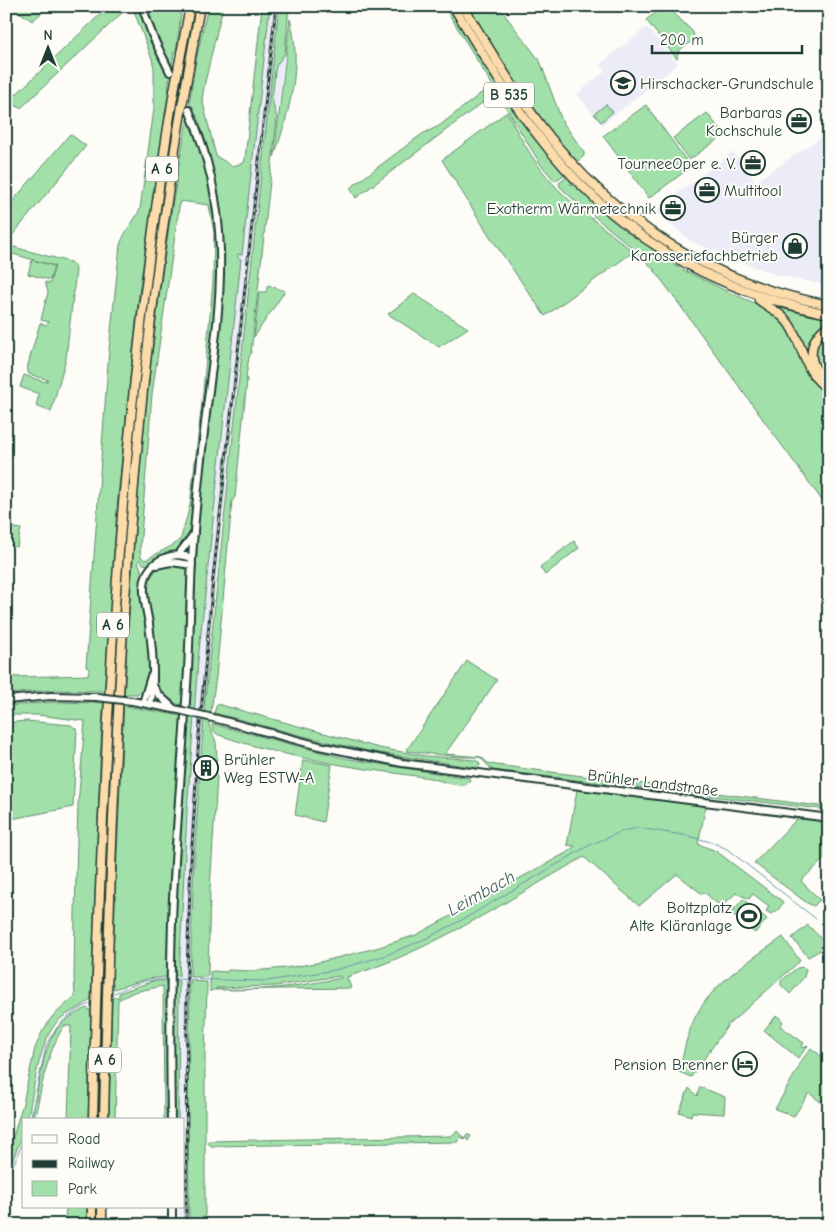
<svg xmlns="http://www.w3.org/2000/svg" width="835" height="1231" font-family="'Comic Neue',sans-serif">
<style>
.built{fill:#ececf8}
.green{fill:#a1e0a8;stroke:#608e6e;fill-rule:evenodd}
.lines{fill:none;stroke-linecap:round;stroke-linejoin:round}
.stream{stroke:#6a94aa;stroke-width:1}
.secondary-tunnel{stroke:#d1d6d0;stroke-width:6;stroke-dasharray:6 3;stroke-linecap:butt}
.secondary-casing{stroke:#1f3d34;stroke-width:10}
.highway-casing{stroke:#1f3d34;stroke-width:11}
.secondary{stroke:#fdfcf7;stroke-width:6}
.highway{stroke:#fddcac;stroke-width:8}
.rail-casing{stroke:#1f3d34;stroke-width:3}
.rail{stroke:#fdfcf7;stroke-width:1;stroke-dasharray:4;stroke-linecap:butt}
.secondary-bridge-casing{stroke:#1f3d34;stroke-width:10;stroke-linecap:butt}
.highway-bridge-casing{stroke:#1f3d34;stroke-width:11;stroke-linecap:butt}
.secondary-bridge{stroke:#fdfcf7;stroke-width:6}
.highway-bridge{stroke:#fddcac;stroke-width:8}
.labels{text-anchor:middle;stroke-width:4;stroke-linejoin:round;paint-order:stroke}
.shield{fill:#fdfcf7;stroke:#62766e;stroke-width:1}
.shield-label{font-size:15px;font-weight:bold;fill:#1f3d34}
.poi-label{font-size:16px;fill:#1f3d34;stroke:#fdfcf7;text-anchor:end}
.street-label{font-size:16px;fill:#1f3d34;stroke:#fdfcf7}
.water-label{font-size:18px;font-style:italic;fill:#3e6165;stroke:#fdfcf7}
</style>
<rect width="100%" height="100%" fill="#fdfcf7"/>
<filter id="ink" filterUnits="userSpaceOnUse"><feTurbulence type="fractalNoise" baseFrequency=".02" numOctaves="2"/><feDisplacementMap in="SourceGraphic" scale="10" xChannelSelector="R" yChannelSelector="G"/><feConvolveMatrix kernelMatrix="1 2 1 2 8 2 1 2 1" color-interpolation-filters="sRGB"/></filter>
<g filter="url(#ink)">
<!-- built -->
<path class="built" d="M270,6H279L216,579L202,731L194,861L190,969L188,1104L189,1225H179V1207H184V1120H178L179,985L184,860L192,730L202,616L241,259L238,258L239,254H242Z
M647,27L678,64L602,125L577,94L605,71L600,64Z
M285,53L277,118L272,100L275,72L276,66Z
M829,132V286L781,276L749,265L691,241L654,211L733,152L756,181Z
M217,760V776L215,774L203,773V761H215Z"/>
<!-- green -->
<path class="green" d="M11,6H50L32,21Z
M132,6H139L145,24L170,77L168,88L169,89L139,293L118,496L101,741L91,999C82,1008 68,1012 59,1020C38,1040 34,1093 27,1120H24L23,1133L6,1178V1160L23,1103L35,1048L42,1032L52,1017L75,996L74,978L75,913L78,805L85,721L38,715H12L6,713V706L54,702L102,703L101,691L52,690L6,694V676L19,677L88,675L89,668L86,667L109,350L120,245C124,232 134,222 140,209L154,109V68L152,59Z
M145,6H182L176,52H174L172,66L170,65Z
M208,6H223L205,82L202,99L216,156L232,166L244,163L245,159L262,6H270L242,255L238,254V258L241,259L198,660L187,812L179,976H175V971H173L179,840L191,667L199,512L221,313L224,271L223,233L218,194L206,147L189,105L195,65Z
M279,6H289L285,53L276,66L275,72L272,100L277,118L251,353L249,357L246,377L247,380L235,497L232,501L216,677L209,725L216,742L217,760L215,761H204L203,773L215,774L217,777L210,890L208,973L207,977H190L194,861L205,698Z
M444,6H450L564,172L572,180L570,184L572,185L574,183L624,227L677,267L726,291L769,309L783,322L796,341L802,361L816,384L829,392V510L655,271C627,239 591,217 560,187L559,183L566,178L564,175L555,181L541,165Z
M457,6H459C488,55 517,104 554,148C624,233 720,288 829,309V310C717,290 614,229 545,140C512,97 485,52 457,6Z
M466,6H498L540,61L562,121L584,152V156L576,163L525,99Z
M664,6H667L693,32C697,43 685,44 679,51C678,52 677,57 677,59L646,20Z
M107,8L123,12L21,108L8,102Z
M290,19C303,66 289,112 274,157Z
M489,87L494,94L356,198L350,188L422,134L439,126Z
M606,104L613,112L601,122L594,114Z
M646,105L691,167L649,198L603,136Z
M507,112C519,135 531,158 548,178C572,207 605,227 633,252L545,316L489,235L442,160Z
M707,113L724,135L689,160L673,138Z
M188,115L201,148L215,209L218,289L193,513L186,542L179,550L162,556L148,565L143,564L140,560L138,562C146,578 139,576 141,592C143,614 161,680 138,694H126V706L181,716L171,892L168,971H167L166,977L147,979L114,989C110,975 113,953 114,937C115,896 117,854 119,813C128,580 145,342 188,115ZM180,201L209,205L214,232L213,282L202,402L190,505L181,538L175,544L145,560L141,557L140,549L152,394Z
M70,134L86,146L6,243V209Z
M155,237H158C147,334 134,431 127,529C114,684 109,839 103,994L100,996C105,852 110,708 121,564C129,455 142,346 155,237Z
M6,245L70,262L74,265L76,270L66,358L51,412L36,406L39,394L20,387L24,375L45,382L48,380L29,374L27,368L40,323L46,325L49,322L41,320L48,292L45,282L50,283L55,266L6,252Z
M32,260L54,266L50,280L28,274Z
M268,285L285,291L254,337L259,292H266Z
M414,294L468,328L439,347L388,314Z
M776,307L829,319V323L810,346L823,383Z
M829,328V380L819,371L814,351L821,334Z
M6,526L21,529L17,547L6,544Z
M574,541L579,548L545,575L540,567Z
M171,565L182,567L188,572L185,672L182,705L177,704L163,693H161L155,682V646L147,589L149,580L156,570Z
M467,661L497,680L445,754L481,757L488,763L496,765L827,807L829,810L492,770L480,757H458L406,751Z
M217,704L379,748L426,756L475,760L479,762L480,765L478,768L459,765L367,751L299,735L214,713Z
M218,715L343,747L474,770L376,755L312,741Z
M26,721L71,725L77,730L73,807L6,820V723Z
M217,723L348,755L466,776C380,764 300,747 217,723Z
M212,724L344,758L397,767L469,778L470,780L465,785C452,786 438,779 424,777C355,768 285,758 219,735L213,731Z
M303,760L332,765L323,822L295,815Z
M577,790L706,806L698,844L716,851L782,901L783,903L778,910L771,914L766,911L769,906L753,894L749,899L736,893L721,907L704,892L702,894L677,874L639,906L584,857C506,901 433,950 347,977L351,988L212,990L210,992V972L213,971L227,972L228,970L252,971L286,968L316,963L376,948L416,935L566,853L575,846L567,845ZM340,976L341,978C300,986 257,992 216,989V988L275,986Z
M802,817L829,822V854L801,881L820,900L814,906L807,903L754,863L797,819Z
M743,899L767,919L755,933L731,913Z
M808,925L828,946L808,957L792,938Z
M783,937L800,961L728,1025L691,1077L679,1072C683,1057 685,1042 691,1027C706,986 748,962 783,937Z
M803,967L806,969L804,977L790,994L781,985V981L797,968Z
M153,981H166V986H168V1120H164L163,986L134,992L118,1000L115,1120H109L112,999L115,996L116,997H119V993Z
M175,981H179L178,1120H173V986L174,985Z
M190,981L207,982V986L205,1057V1225H189L188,1104Z
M103,1002L100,1120H97L100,1004Z
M86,1008L90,1010L91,1021L88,1120H68L71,1026H64C46,1054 42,1088 34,1120H31C39,1093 41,1050 57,1029C65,1019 75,1014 86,1008Z
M777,1015L783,1022L780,1026L804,1043L802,1046L804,1048L807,1045L808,1046L798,1058L764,1030Z
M811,1048L829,1062V1094L822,1103L809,1093L794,1116L775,1109L800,1065L799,1064Z
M700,1087L725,1097L724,1114L692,1112L691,1116L679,1112L689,1088L697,1096Z
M457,1131L464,1138L467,1134L471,1136L468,1141L466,1137L465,1139L460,1137L458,1142L211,1146L208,1143V1141L451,1136Z
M66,1207H87V1225H65Z"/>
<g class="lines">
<!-- stream -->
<path class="stream" d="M174,979L267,981L335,970L384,956L425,939L460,921L590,845L623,831L638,828L689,836L714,843L727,849L816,919
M114,993L144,981L168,979
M30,1120L46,1046C55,1025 69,1014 89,1004
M6,1183L24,1139"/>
<!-- secondary-tunnel -->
<path class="secondary-tunnel" d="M170,72L189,110"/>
<defs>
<path id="secondary" d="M142,6L153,37L170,72
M178,555L194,534
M156,565L171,562L192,565
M153,686L159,695L173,708
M6,700L51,696L96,697
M132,701L179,710
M143,703L151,676
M150,704C156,682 152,646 149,624C147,611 143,598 144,586C146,561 171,550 192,558
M217,719L319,746L402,763L829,818
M171,1120C170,1053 170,987 172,921C175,842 182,764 187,686C190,644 190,601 192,559C195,508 201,457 207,406C221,298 234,214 189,110
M172,1207V1225"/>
<path id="highway" d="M453,6C480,49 505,93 536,133C611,232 708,290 829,314
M463,6C488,47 513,89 542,127C613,221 713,284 829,305
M177,75L190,6
M185,90L200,6
M759,300C769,308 781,312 789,324C804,346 804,375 829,389
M829,325C806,341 806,367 829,382
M93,1120C101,775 117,431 174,91
M104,1120C109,883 117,646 141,410C151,309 165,207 182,106
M92,1225V1207
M102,1225V1207"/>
</defs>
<!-- secondary casing -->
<use href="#secondary" class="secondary-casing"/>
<!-- highway casing -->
<use href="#highway" class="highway-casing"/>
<!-- secondary -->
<use href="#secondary" class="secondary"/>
<!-- highway -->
<use href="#highway" class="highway"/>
<defs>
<path id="rail" d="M186,1225L187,972L191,861L199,735L213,579L276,6"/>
</defs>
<!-- rail casing -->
<use href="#rail" class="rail-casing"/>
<!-- rail -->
<use href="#rail" class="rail"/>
<defs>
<path id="secondary-bridge" d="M96,697L132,701
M179,710L217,719"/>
<path id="highway-bridge" d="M174,91L177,75
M182,106L185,90"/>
</defs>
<!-- secondary-bridge casing -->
<use href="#secondary-bridge" class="secondary-bridge-casing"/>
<!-- highway-bridge casing -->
<use href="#highway-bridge" class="highway-bridge-casing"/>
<!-- secondary-bridge -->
<use href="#secondary-bridge" class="secondary-bridge"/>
<!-- highway-bridge -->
<use href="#highway-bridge" class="highway-bridge"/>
</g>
</g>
<!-- icons -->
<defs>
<symbol id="school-ring" viewBox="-11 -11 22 22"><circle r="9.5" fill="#fdfcf7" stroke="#1f3d34" stroke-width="1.5"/><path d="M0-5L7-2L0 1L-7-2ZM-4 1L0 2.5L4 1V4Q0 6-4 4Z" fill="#1f3d34"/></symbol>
<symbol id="office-ring" viewBox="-11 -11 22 22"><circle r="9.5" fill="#fdfcf7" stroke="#1f3d34" stroke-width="1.5"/><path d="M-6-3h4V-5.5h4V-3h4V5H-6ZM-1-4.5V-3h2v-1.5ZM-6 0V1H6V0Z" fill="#1f3d34"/></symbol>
<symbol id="shop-ring" viewBox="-11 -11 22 22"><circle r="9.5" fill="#fdfcf7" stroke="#1f3d34" stroke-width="1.5"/><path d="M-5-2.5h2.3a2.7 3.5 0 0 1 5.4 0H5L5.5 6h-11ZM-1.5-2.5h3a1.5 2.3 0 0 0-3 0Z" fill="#1f3d34"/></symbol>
<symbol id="building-ring" viewBox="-11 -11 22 22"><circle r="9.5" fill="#fdfcf7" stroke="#1f3d34" stroke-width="1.5"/><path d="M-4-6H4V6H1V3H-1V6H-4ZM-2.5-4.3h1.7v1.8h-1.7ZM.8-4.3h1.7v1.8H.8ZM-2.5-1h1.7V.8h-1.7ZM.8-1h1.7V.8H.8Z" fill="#1f3d34"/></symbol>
<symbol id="stadium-ring" viewBox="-11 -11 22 22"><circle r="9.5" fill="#fdfcf7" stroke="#1f3d34" stroke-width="1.5"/><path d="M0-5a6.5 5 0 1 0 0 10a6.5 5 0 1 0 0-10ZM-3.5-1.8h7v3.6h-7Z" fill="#1f3d34"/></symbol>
<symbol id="hotel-ring" viewBox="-11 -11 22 22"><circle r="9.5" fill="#fdfcf7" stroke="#1f3d34" stroke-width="1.5"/><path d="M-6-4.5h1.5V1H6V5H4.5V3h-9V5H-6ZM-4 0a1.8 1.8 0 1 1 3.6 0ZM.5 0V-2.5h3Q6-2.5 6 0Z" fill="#1f3d34"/></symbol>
</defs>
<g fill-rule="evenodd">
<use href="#school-ring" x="609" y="69" width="28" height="28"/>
<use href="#office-ring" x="785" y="107" width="28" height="28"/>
<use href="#office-ring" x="739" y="149" width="28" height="28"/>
<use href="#office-ring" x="693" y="176" width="28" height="28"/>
<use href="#office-ring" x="659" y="194" width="28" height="28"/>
<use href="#shop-ring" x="781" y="232" width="28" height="28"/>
<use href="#building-ring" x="192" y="754" width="28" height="28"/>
<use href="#stadium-ring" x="735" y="902" width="28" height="28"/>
<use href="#hotel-ring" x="731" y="1050" width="28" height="28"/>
</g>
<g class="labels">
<!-- shield labels -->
<g class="shield">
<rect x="484" y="82.5" width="50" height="25" rx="4"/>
<rect x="146" y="156.5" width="32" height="25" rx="4"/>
<rect x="97" y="612.5" width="32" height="25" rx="4"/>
<rect x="89" y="1047.5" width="32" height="25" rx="4"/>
</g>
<g class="shield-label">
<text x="509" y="100">B 535</text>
<text x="162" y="174">A 6</text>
<text x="113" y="630">A 6</text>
<text x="105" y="1065">A 6</text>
</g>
<!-- poi labels -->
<g class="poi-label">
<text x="640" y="89" text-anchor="start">Hirschacker-Grundschule</text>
<text x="782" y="118">Barbaras<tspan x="782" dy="18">Kochschule</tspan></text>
<text x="736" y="169">TourneeOper e. V.</text>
<text x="724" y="196" text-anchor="start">Multitool</text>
<text x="656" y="214">Exotherm Wärmetechnik</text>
<text x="778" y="243">Bürger<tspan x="778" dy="18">Karosseriefachbetrieb</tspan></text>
<text x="224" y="765" text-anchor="start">Brühler<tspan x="224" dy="18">Weg ESTW-A</tspan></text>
<text x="732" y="913">Boltzplatz<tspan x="732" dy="18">Alte Kläranlage</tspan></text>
<text x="728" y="1070">Pension Brenner</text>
</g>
<!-- street labels -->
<g class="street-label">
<text transform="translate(653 782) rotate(7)" y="6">Brühler Landstraße</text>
</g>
<!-- water labels -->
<g class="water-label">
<text transform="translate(481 893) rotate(-29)" y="6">Leimbach</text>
</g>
</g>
<!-- margin -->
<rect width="835" height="1231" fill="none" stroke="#fdfcf7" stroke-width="25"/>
<rect x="12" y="12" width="810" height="1206" fill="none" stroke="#1f3d34" stroke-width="2" filter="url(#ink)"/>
<!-- legend -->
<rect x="22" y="1118" width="162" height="90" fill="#fdfcf7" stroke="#a4b0a9"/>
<rect x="32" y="1135" width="25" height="8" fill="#fdfcf7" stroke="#a4b0a9"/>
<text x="68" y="1144" font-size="15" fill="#1f3d34">Road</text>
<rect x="32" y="1160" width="25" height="8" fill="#1f3d34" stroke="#a4b0a9"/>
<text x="68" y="1168" font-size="15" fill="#1f3d34">Railway</text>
<rect x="32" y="1181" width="25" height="15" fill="#a1e0a8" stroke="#a4b0a9"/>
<text x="68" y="1194" font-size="15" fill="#1f3d34">Park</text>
<!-- north arrow -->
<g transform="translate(48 48)" stroke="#fdfcf7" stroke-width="4" paint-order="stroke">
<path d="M0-4L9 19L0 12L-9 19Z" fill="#1f3d34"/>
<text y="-8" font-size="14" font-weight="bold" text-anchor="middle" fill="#1f3d34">N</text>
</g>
<!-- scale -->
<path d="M652 45v8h150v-8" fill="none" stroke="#1f3d34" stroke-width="2.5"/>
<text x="660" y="45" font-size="15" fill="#1f3d34" stroke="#fdfcf7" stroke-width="4" paint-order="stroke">200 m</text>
</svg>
